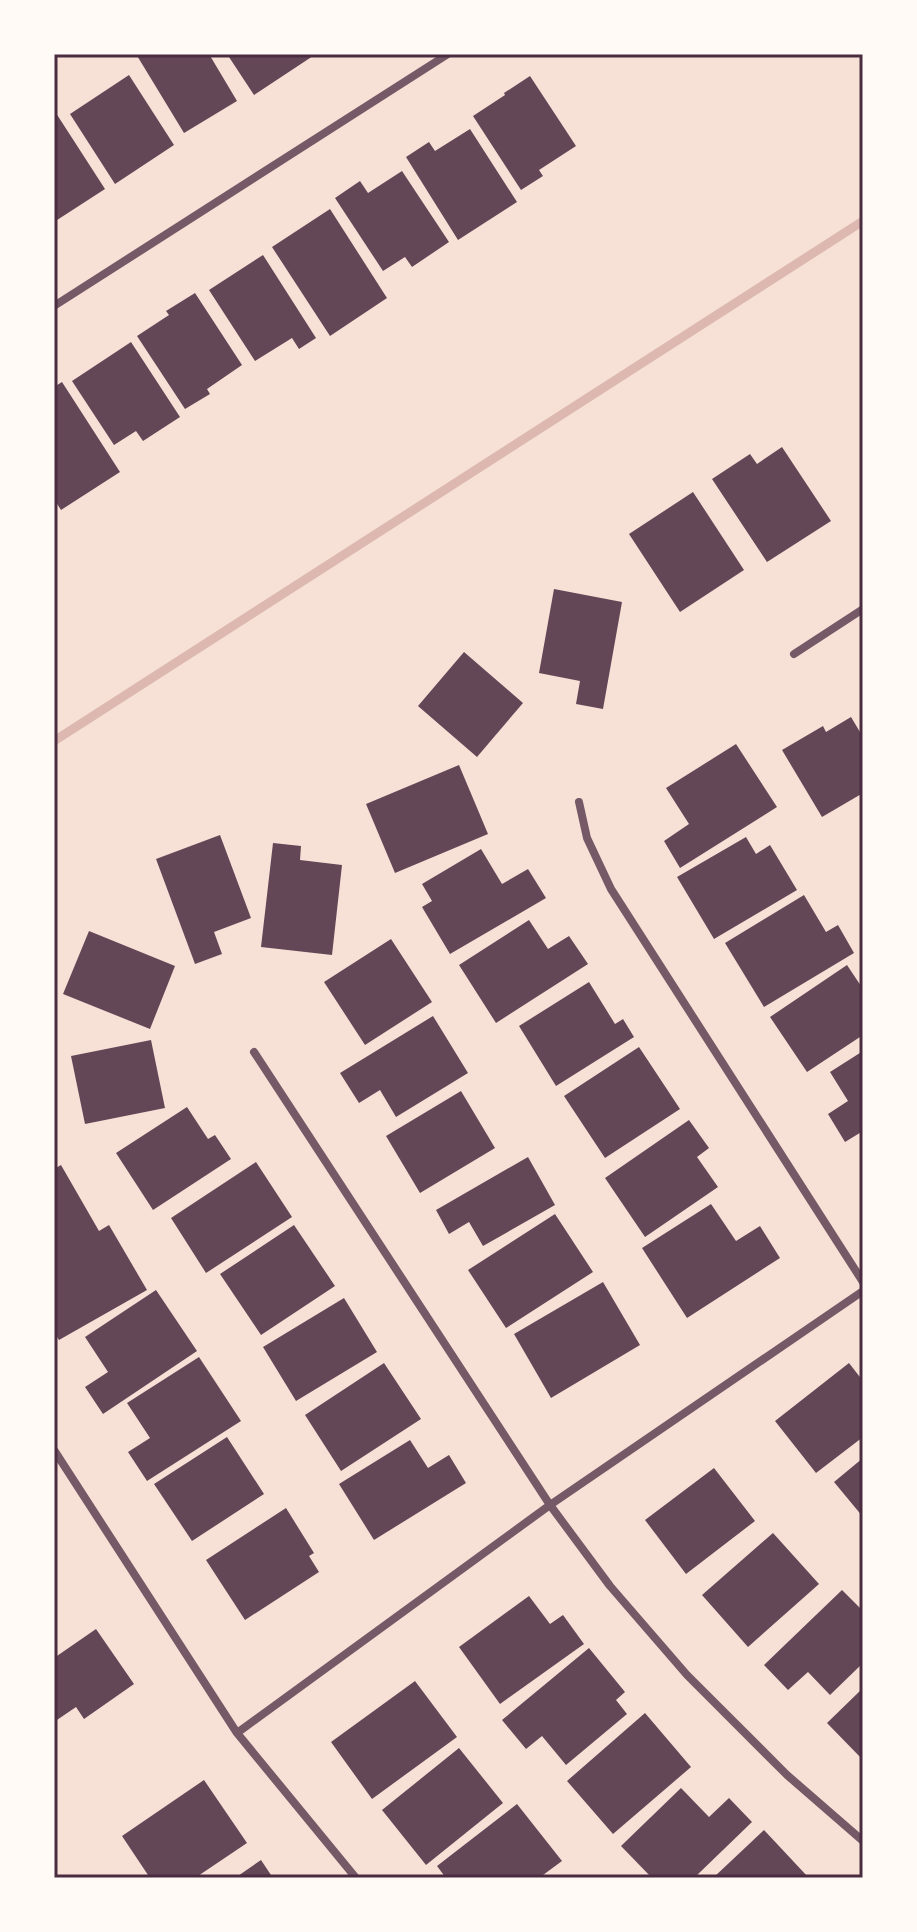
<svg xmlns="http://www.w3.org/2000/svg" width="917" height="1932" font-family="'Exo 2',sans-serif">
<style>
.lines{fill:none;stroke-linecap:round;stroke-linejoin:round}
.stream{stroke:#dcb8b0;stroke-width:9}
.building{fill:#644757}
.minor{stroke:#755966;stroke-width:8}
.neatline{fill:none;stroke:#4a2c40;stroke-width:3}
</style>
<rect width="100%" height="100%" fill="#f7e1d7"/>
<g class="lines">
<!-- stream -->
<path class="stream" d="M54,741L863,221"/>
</g>
<!-- building -->
<path class="building" d="M136,54H209L237,101L184,133Z
M227,54H316L254,95Z
M129,75L174,145L115,184L70,114Z
M530,76L576,146L539,170L543,176L521,190L473,116L505,95L504,93Z
M54,110L105,189L54,222Z
M470,129L517,202L458,240L406,157L429,142L435,151Z
M402,171L449,242L412,267L405,257L383,271L335,198L360,181L368,193Z
M330,209L387,298L330,336L272,247Z
M263,255L316,338L299,349L292,338L255,361L209,290Z
M195,293L242,365L207,389L210,394L185,409L137,336L169,315L166,311Z
M131,342L180,417L143,441L136,431L114,445L72,381Z
M62,382L120,472L61,510L54,499V387Z
M782,447L831,521L767,562L712,479L750,454L757,464Z
M693,492L744,570L680,612L629,534Z
M554,589L622,602L603,709L576,704L580,681L539,673Z
M464,652L523,703L477,757L418,706Z
M851,717L863,737V793L822,817L782,750L823,726L826,732Z
M736,744L777,807L680,868L664,841L689,824L666,788Z
M459,765L488,834L395,873L366,804Z
M220,835L251,918L214,932L222,954L195,964L156,859Z
M746,837L756,854L770,845L797,890L714,939L677,877Z
M273,843L301,846L300,860L342,865L332,955L261,947Z
M481,849L502,884L528,869L546,898L450,954L422,907L432,901L422,884Z
M804,895L826,932L838,925L854,953L764,1007L725,943Z
M529,920L548,949L569,936L588,964L496,1023L459,965Z
M89,931L175,966L150,1029L63,994Z
M391,939L432,1002L365,1045L324,982Z
M847,965L863,989V1035L807,1072L770,1017Z
M589,982L615,1024L623,1019L634,1037L556,1086L519,1026Z
M433,1016L468,1073L396,1117L380,1090L359,1103L340,1073Z
M151,1040L165,1108L85,1124L71,1056Z
M639,1047L680,1109L605,1158L564,1096Z
M863,1051V1131L845,1142L828,1114L848,1101L830,1072Z
M461,1091L495,1148L420,1193L386,1136Z
M187,1107L208,1139L215,1135L231,1159L153,1210L116,1153Z
M689,1120L709,1148L697,1157L718,1187L645,1237L605,1178Z
M528,1157L555,1205L483,1246L469,1222L449,1234L436,1210Z
M256,1162L292,1217L206,1273L171,1218Z
M61,1165L99,1231L109,1225L147,1290L59,1340L54,1332V1169Z
M711,1204L736,1241L760,1226L780,1258L687,1318L642,1248Z
M555,1214L593,1272L506,1328L468,1270Z
M294,1225L335,1286L261,1335L220,1274Z
M603,1282L640,1345L551,1398L514,1334Z
M156,1290L197,1351L103,1414L85,1387L108,1372L85,1337Z
M344,1298L377,1352L296,1401L263,1347Z
M199,1357L241,1421L147,1481L128,1452L150,1438L127,1403Z
M384,1363L421,1419L341,1471L305,1415Z
M849,1363L863,1381V1437L816,1473L775,1421Z
M227,1437L264,1494L192,1541L154,1484Z
M410,1440L428,1468L449,1455L466,1483L374,1540L339,1484Z
M863,1458V1517L834,1482Z
M714,1468L755,1521L686,1574L645,1520Z
M286,1508L314,1553L309,1556L319,1572L245,1620L206,1560Z
M773,1533L819,1584L748,1647L702,1595Z
M842,1590L863,1611V1663L830,1695L808,1672L788,1690L764,1665Z
M529,1596L550,1624L563,1615L584,1644L500,1704L459,1647Z
M96,1629L134,1684L84,1719L76,1707L54,1722V1658Z
M589,1648L625,1692L616,1700L627,1714L566,1765L542,1736L526,1749L502,1720Z
M415,1681L457,1737L372,1799L331,1742Z
M863,1688V1760L827,1723Z
M645,1713L691,1767L613,1834L567,1781Z
M459,1748L503,1803L426,1865L382,1810Z
M204,1780L247,1843L195,1878H150L122,1836Z
M681,1788L709,1817L729,1798L752,1822L694,1878H652L621,1846Z
M517,1804L562,1861L539,1878H446L437,1866Z
M764,1830L808,1877L713,1878Z
M261,1860L273,1878H235Z"/>
<g class="lines">
<!-- minor -->
<path class="minor" d="M54,306L448,54
M794,654L863,609
M579,802L587,838L611,889L863,1282
M254,1052L550,1505L610,1586L687,1675L787,1775L863,1841
M54,1450L237,1733L356,1878
M237,1733L550,1505L863,1291"/>
</g>
<!-- border -->
<rect width="917" height="1932" fill="none" stroke="#fffaf5" stroke-width="112"/>
<rect x="56" y="56" width="805" height="1820" class="neatline"/>
</svg>
